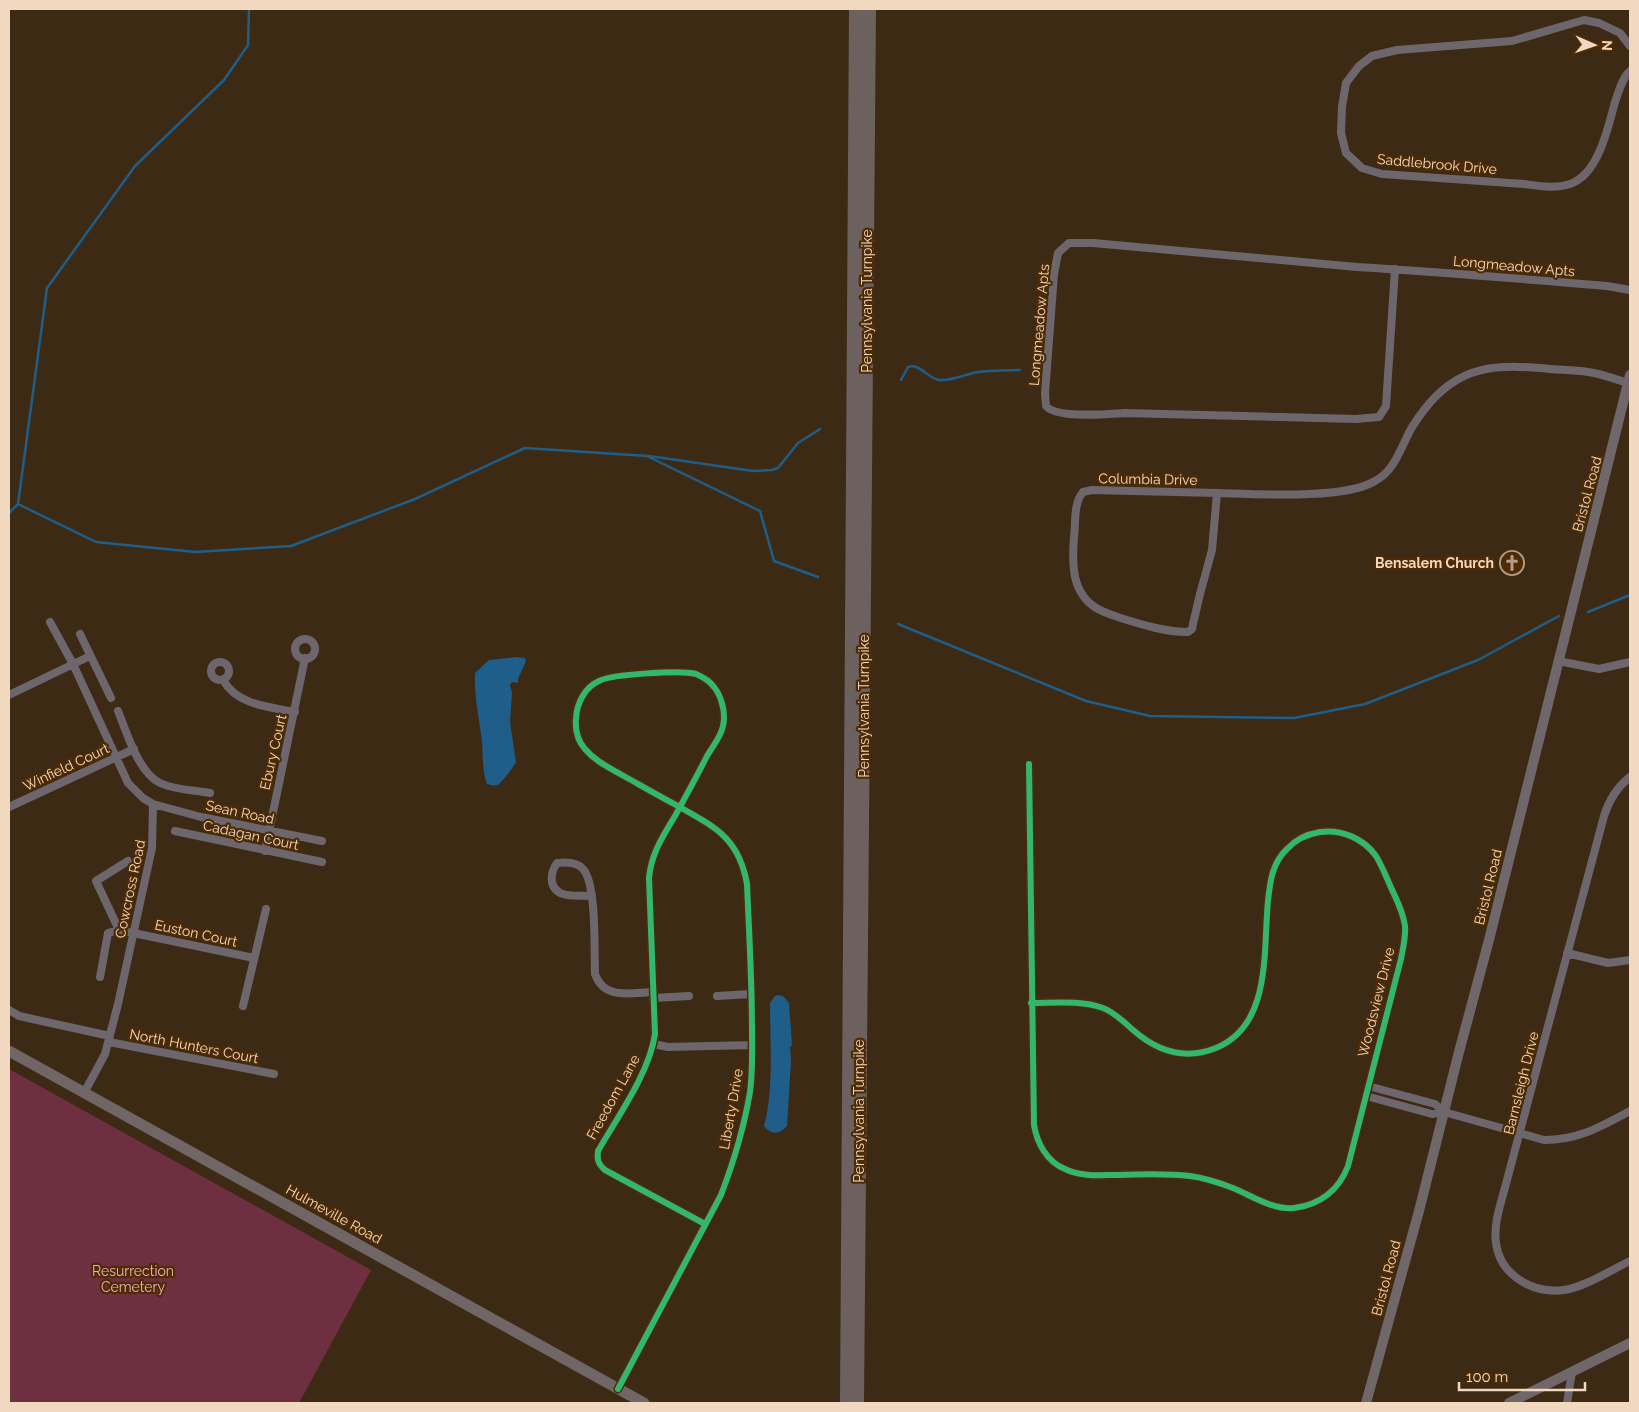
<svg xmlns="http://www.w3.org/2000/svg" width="1639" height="1412" font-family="Raleway,sans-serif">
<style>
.green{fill:#6e3040}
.water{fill:#1e5e88}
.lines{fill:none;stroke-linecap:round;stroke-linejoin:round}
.stream{stroke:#1e5e88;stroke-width:2.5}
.street{stroke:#6d676d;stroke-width:8}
.secondary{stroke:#70676b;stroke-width:10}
.primary{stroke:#706665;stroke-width:11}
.highway{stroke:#6d6160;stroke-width:14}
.cycleway-casing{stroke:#4d2b05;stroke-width:9}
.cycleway{stroke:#33b770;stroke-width:6}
.labels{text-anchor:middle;stroke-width:4.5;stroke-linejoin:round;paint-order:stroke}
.street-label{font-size:14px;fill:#f3d8c0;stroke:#4d2b05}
.poi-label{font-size:14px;font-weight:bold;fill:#f3d8c0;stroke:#4d2b05;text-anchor:end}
.park-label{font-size:14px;fill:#f2b0c0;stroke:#4d2b05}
</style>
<rect width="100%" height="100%" fill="#3d2a15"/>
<!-- green -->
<path class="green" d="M9,1069L371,1270L299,1403H9Z"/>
<!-- water -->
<path class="water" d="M517,657L525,658L526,661L518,679V683L512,682L510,685L512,693L510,722L516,762C515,765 501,783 499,784C495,787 491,785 487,784C482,771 483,755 482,741C479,718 474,696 475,673L489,660Z
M777,995L783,996L789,1003L792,1045L790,1047L791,1061L787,1126C779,1135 771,1135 764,1126C774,1091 770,1040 770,1003L774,997Z"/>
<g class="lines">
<!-- stream -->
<path class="stream" d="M901,380L908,367C920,363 927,378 939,380C950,381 962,376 973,373C988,370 1004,371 1020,370
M649,456L753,471L772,470L778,468L798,443L820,429
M18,504L96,542L195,552L291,546L415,499L525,448L647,456L760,511L774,561L818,577
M9,513L18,504L47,288L135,166L224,80L248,45L249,9
M1588,612L1630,595
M898,624L1086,701L1150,716L1294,718L1365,704L1478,660L1559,616"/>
<!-- street -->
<path class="street" d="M1630,46L1620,33L1599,23L1584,20L1512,41L1397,50L1372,56L1359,66L1346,83L1342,107L1341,133L1346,153L1362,168L1382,174L1524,184C1539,186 1555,189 1570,184C1599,174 1608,127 1615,102C1619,91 1622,78 1630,71
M1395,269L1386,406L1379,417L1356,419L1124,413C1107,414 1057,419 1046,406L1045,393L1054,274L1058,253L1069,243H1093L1357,267C1440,272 1524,279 1607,286L1630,290
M1092,490L1217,493L1212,550L1200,594L1193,624L1192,629L1188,632C1167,632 1147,626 1127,620C1118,617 1107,614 1098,609C1071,594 1072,563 1074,537C1076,523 1073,504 1083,492Z
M1217,493C1255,494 1344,500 1375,481C1392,472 1398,455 1406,439C1410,429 1417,419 1424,410C1459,364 1497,364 1550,369C1562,370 1575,370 1588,372C1602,374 1615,379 1628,383
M50,622L73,664L128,783L143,798L153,804L152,848L118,1004L105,1054L84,1093
M80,634L111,698
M295 649a10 10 0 1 1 20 0a10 10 0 1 1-20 0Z
M1558,661L1599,669L1630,662
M211 671a9 9 0 1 1 18 0a9 9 0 1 1-18 0Z
M223,680C237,705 269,707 295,712
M9,695L90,656
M118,711C127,733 138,772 160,783C175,790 194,790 210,793
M1029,764L1034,1125C1037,1143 1047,1162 1065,1169C1081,1177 1100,1175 1117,1175C1141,1174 1166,1173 1190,1176C1205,1178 1220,1183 1233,1188C1252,1196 1273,1210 1294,1208C1320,1205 1339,1190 1348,1166L1401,959C1403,948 1406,937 1405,926C1403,910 1395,897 1389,883C1385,874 1381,864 1376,856C1363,838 1341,829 1320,832C1308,834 1295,840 1287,849C1272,863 1270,882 1268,901C1263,951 1272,1025 1216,1048C1184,1061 1157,1051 1133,1030C1124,1022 1114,1012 1103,1008C1081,1000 1054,1003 1031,1003
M1630,777C1617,787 1609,800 1604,816L1507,1180C1502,1200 1493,1223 1496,1243C1500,1276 1534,1294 1564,1290C1585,1287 1611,1270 1630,1261
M153,804L201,817L322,841
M9,807L134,749
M175,831L322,862
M265,851L305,658
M128,861L96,881L119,930L254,958
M592,896C583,895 571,897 563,894C548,889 550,873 557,863C566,862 577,862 583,869C597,884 594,952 595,974C604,1000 630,993 653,992
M1567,953L1608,963L1630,960
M100,977L108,933L119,930
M717,996L751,994
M653,998L689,996
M243,1006L266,909
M9,1010L19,1016L110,1036
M109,1042L274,1074
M653,1044L668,1047L752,1045
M1368,1086L1435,1104L1444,1112
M1366,1096L1432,1114L1444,1112L1544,1140C1578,1140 1600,1127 1630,1111
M618,1389L721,1195C734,1161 744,1128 750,1092C753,1071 752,1049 752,1028C752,980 749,932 747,884C739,838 715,827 678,806C659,796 640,785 622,775C608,767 595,761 585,749C577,740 575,729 576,718C577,703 585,687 599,681C612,674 682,670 696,674C703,677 710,681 714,687C722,697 726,714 723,726C721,737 712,747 707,756C697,776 686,796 675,816C663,836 651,854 649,878L655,1034C649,1074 618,1116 598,1151C597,1160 598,1164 605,1170L705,1224
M1567,1403L1572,1372"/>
<!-- secondary -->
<path class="secondary" d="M1366,1403L1419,1211L1459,1052L1489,940L1630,375
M1509,1403L1630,1343"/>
<!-- primary -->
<path class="primary" d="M9,1051L644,1403"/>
<!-- highway -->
<path class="highway" d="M847,1403L856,9
M857,1403L869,9"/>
<defs>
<path id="cycleway" d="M1029,764L1034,1125C1037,1143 1047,1162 1065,1169C1081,1177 1100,1175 1117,1175C1141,1174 1166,1173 1190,1176C1205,1178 1220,1183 1233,1188C1252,1196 1273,1210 1294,1208C1320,1205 1339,1190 1348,1166L1401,959C1403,948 1406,937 1405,926C1403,910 1395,897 1389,883C1385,874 1381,864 1376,856C1363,838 1341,829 1320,832C1308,834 1295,840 1287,849C1272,863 1270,882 1268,901C1263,951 1272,1025 1216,1048C1184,1061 1157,1051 1133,1030C1124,1022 1114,1012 1103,1008C1081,1000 1054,1003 1031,1003
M618,1389L721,1195C734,1161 744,1128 750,1092C753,1071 752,1049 752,1028C752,980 749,932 747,884C739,838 715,827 678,806C659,796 640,785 622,775C608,767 595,761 585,749C577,740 575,729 576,718C577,703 585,687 599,681C612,674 682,670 696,674C703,677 710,681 714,687C722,697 726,714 723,726C721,737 712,747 707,756C697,776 686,796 675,816C663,836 651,854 649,878L655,1034C649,1074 618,1116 598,1151C597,1160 598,1164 605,1170L705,1224"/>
</defs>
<!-- cycleway casing -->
<use href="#cycleway" class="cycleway-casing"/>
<!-- cycleway -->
<use href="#cycleway" class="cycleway"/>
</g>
<!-- icons -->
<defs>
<symbol id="church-ring" viewBox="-11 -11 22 22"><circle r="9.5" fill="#4d2b05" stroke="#b39b84" stroke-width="1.5"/><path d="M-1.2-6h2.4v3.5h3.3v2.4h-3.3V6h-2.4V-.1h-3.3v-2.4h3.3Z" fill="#b39b84"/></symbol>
</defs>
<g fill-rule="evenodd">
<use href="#church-ring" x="1498" y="549" width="28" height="28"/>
</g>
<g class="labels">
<!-- street labels -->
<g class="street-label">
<text transform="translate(1437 164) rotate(5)" y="5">Saddlebrook Drive</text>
<text transform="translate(1514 266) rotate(5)" y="5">Longmeadow Apts</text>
<text transform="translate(867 301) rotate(-90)" y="5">Pennsylvania Turnpike</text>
<text transform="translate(1039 325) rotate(-85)" y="5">Longmeadow Apts</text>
<text transform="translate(1148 479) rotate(1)" y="5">Columbia Drive</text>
<text transform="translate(1587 494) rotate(-75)" y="5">Bristol Road</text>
<text transform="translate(864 706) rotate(-90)" y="5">Pennsylvania Turnpike</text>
<text transform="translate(273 752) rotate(-77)" y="5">Ebury Court</text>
<text transform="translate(66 767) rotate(-25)" y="5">Winfield Court</text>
<text transform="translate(240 812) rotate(12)" y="5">Sean Road</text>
<text transform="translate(251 835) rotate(12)" y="5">Cadagan Court</text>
<text transform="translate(1488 887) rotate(-76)" y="5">Bristol Road</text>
<text transform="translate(130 889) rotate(-78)" y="5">Cowcross Road</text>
<text transform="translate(196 933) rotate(12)" y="5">Euston Court</text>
<text transform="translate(1376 1002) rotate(-76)" y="5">Woodsview Drive</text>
<text transform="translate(194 1046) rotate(11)" y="5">North Hunters Court</text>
<text transform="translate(1521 1083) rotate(-76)" y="5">Barnsleigh Drive</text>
<text transform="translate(613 1097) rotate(-61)" y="5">Freedom Lane</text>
<text transform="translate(731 1109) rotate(-80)" y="5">Liberty Drive</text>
<text transform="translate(859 1111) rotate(-90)" y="5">Pennsylvania Turnpike</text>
<text transform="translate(334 1214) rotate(29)" y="5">Hulmeville Road</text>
<text transform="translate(1386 1278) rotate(-75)" y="5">Bristol Road</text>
</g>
<!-- poi labels -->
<g class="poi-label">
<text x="1494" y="568">Bensalem Church</text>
</g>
<!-- park labels -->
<g class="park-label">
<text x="133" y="1276">Resurrection<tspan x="133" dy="16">Cemetery</tspan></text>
</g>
</g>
<!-- border -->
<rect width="1639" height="1412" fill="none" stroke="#f3d8c0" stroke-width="20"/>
<!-- north arrow -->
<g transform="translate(1594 45) rotate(92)" stroke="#4d2b05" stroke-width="4" paint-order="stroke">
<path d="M0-4L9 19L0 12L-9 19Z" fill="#f3d8c0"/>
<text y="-8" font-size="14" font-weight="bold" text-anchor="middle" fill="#f3d8c0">N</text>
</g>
<!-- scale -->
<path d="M1459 1382v8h126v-8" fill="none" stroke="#f3d8c0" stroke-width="2.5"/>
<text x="1466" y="1382" font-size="15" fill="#f3d8c0" stroke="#4d2b05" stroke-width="4" paint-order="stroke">100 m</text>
</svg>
